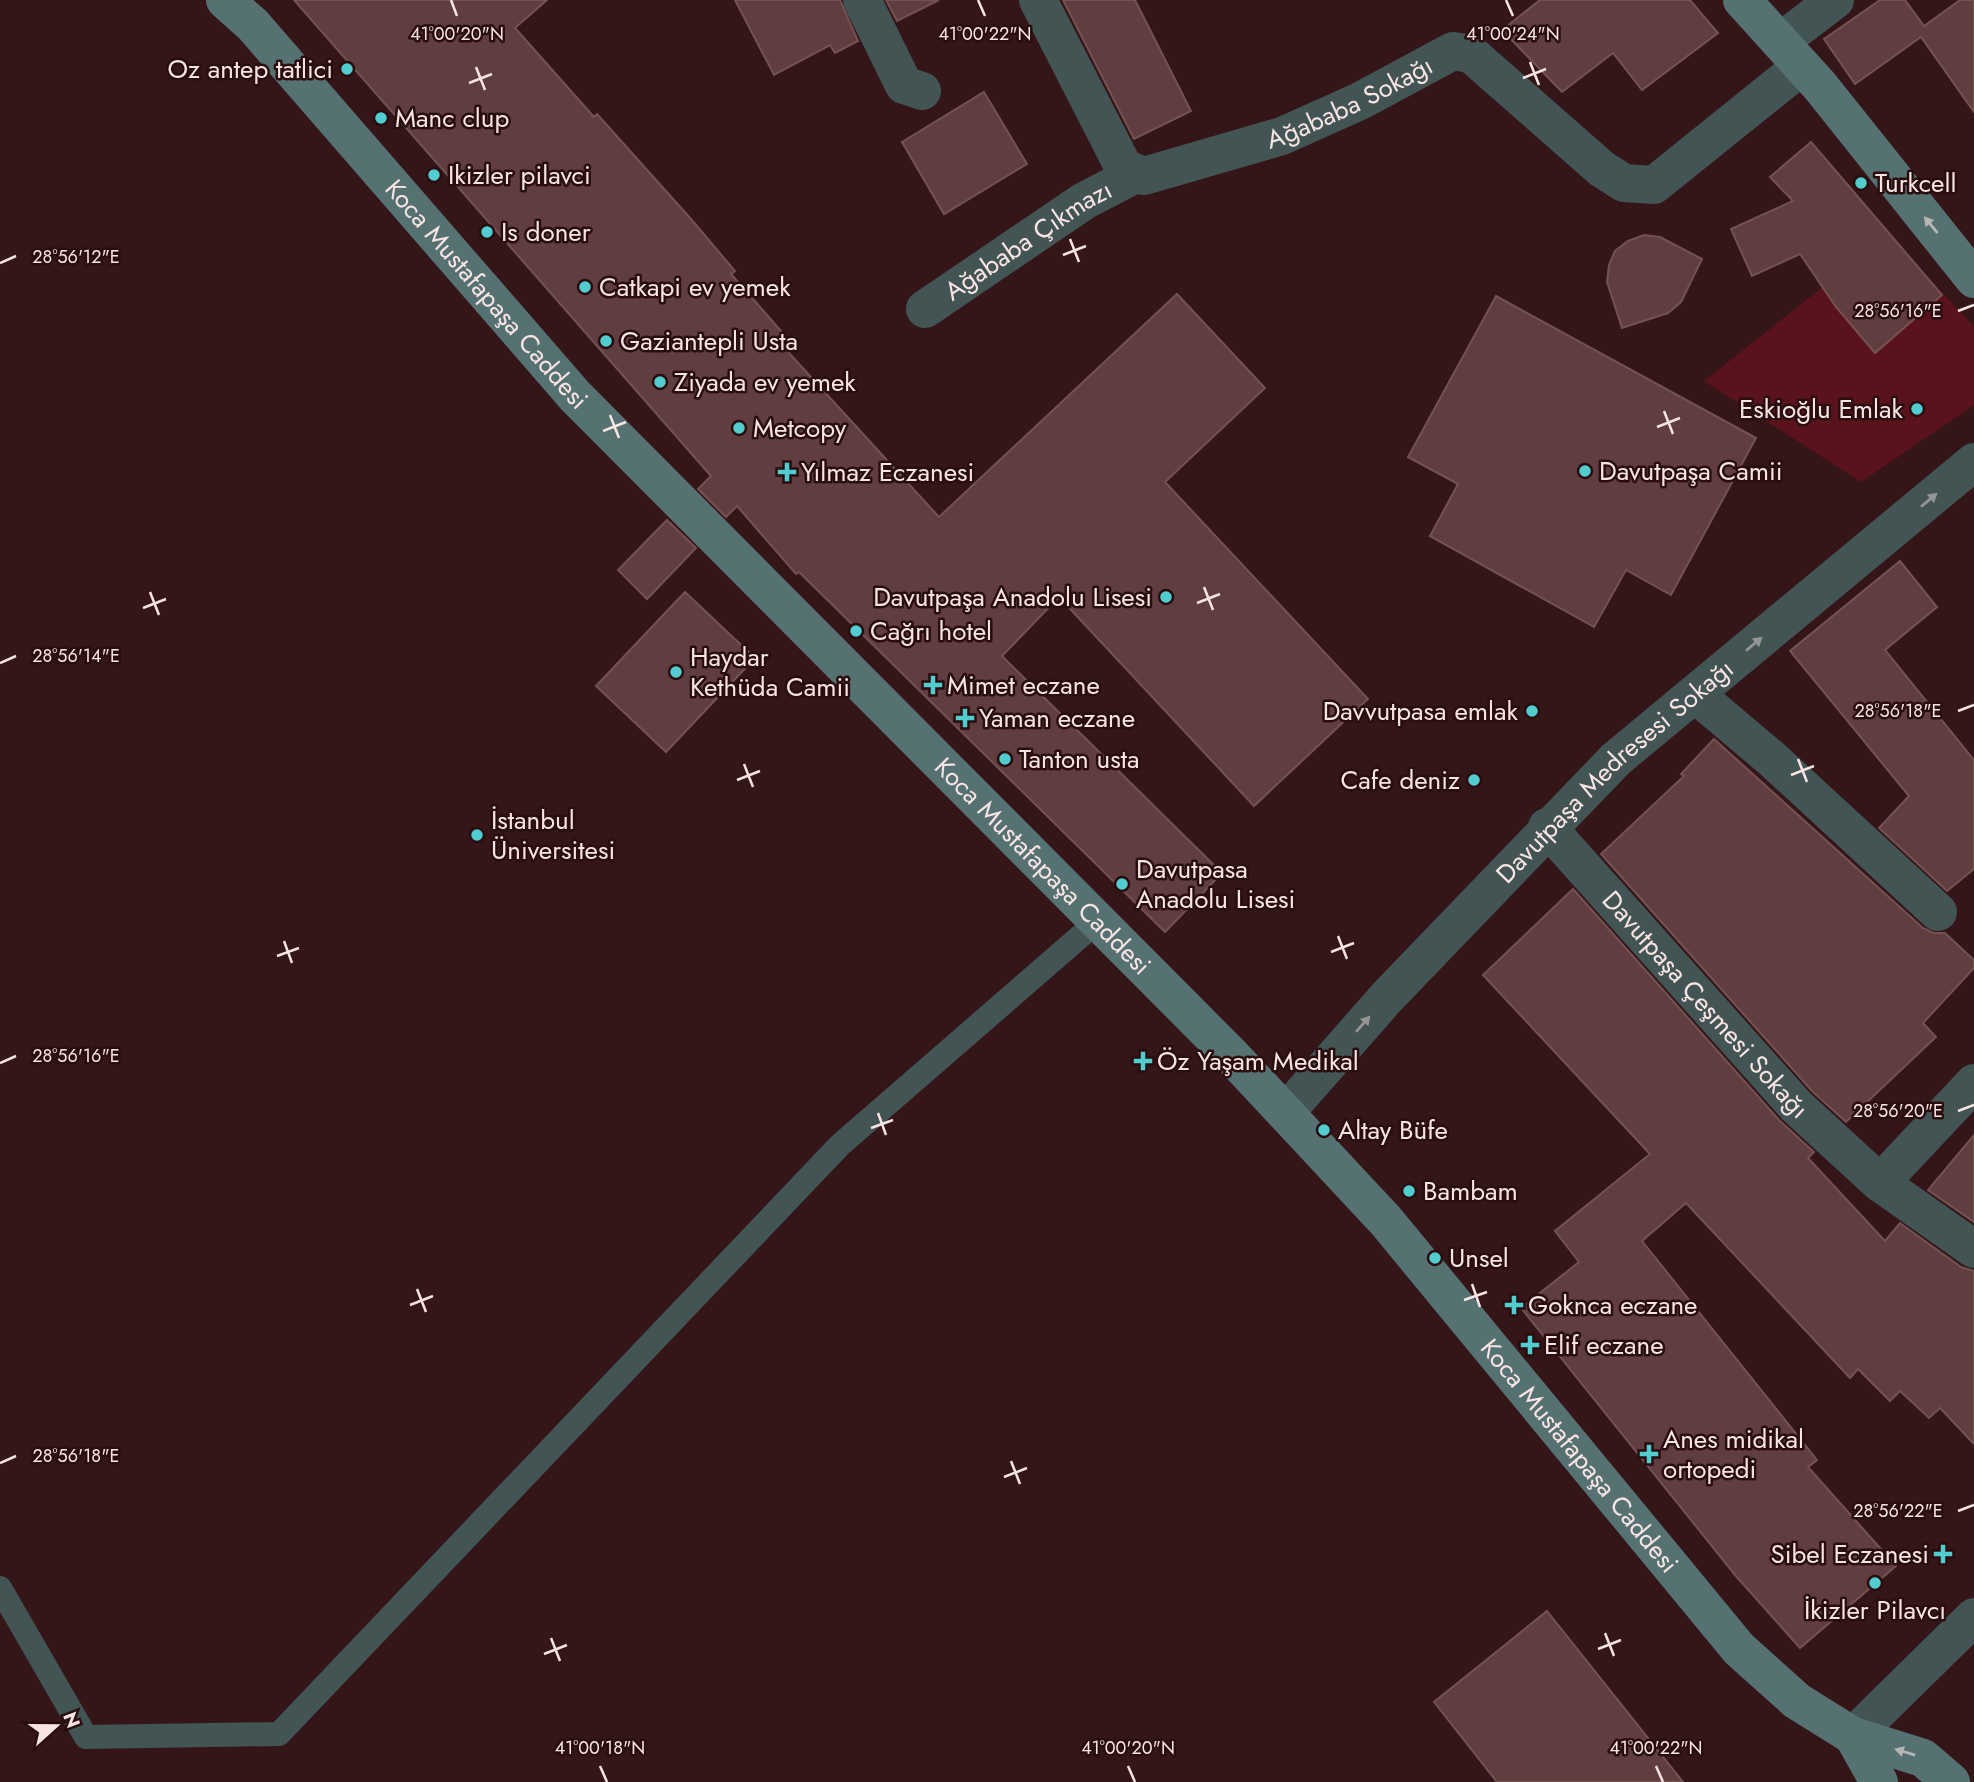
<svg xmlns="http://www.w3.org/2000/svg" width="1974" height="1782" font-family="Jost,sans-serif">
	<style>
		.green { fill: #5a131d }
		.building { fill: #603e3f; stroke: #755252; stroke-width: 2 }
		.lines { fill: none; stroke-linecap: round; stroke-linejoin: round }
		.lane { stroke: #435454; stroke-width: 24 }
		.street { stroke: #435454; stroke-width: 38 }
		.secondary { stroke: #557171; stroke-width: 38 }
		.oneway { fill: #b7b6b6 }
		.oneway2 { fill: #959595 }
		.ticks { fill: none; stroke: #f9e4e4; stroke-width: 2.5 }
		.poi-dot { fill: #52cdcf; stroke: #290d0f; stroke-width: 2.5 }
		.labels { text-anchor: middle; dominant-baseline: central; stroke-width: 5; stroke-linejoin: round; paint-order: stroke }
		.poi-label { font-size: 26px; fill: #f9e4e4; stroke: #290d0f; text-anchor: start }
		.street-label { font-size: 26px; fill: #f9e4e4; stroke: #290d0f }
		.ticks-label { font-size: 18px; text-anchor: middle; fill: #f9e4e4; stroke: #290d0f; stroke-width: 5; stroke-linejoin: round; paint-order: stroke }
	</style>
	<rect width="100%" height="100%" fill="#341618"/>
	<path class="green" d="M1889,235L1974,327V405L1861,482L1704,381Z"/>
	<g class="building">
		<path d="M294,0H547L515,28L594,117L597,114L691,219L735,271L731,274L795,347L789,353L939,517L1177,294L1265,388L1165,482L1368,699L1254,806L1059,597L1002,656L1222,873L1165,932L799,572L796,574L737,506L726,517L698,489L711,476Z"/>
		<path d="M735,0H840L858,41L835,53L830,45L774,75Z"/>
		<path d="M886,0H939L897,21Z"/>
		<path d="M1063,0H1135L1191,111L1134,139Z"/>
		<path d="M1540,0H1690L1718,33L1642,90L1613,53L1562,92L1502,30Z"/>
		<path d="M1880,0H1905L1924,26L1960,0H1974V112L1921,37L1855,84L1824,39Z"/>
		<path d="M984,92L1027,164L944,214L902,142Z"/>
		<path d="M1811,142L1942,295L1875,353L1836,307L1800,254L1752,276L1731,229L1793,201L1770,177Z"/>
		<path d="M1644,235L1660,237L1702,259L1681,302L1668,313L1622,328L1607,282L1609,265L1615,251L1628,241Z"/>
		<path d="M1496,296L1756,438L1671,595L1626,570L1594,627L1430,536L1458,484L1408,457Z"/>
		<path d="M667,520L696,548L647,599L618,570Z"/>
		<path d="M1900,561L1937,607L1885,650L1974,760V869L1947,891L1879,828L1909,796L1790,651Z"/>
		<path d="M685,592L755,658L666,752L596,686Z"/>
		<path d="M1714,739L1923,928L1934,933H1945L1974,960V968L1923,1023L1936,1037L1846,1122L1812,1091L1601,854L1684,776L1681,774Z"/>
		<path d="M1573,889L1780,1121L1814,1152L1808,1158L1885,1241L1900,1223L1961,1267L1974,1271V1444L1940,1408L1929,1418L1900,1391L1890,1401L1858,1369L1850,1378L1686,1203L1642,1241L1817,1460L1808,1467L1896,1566L1800,1648L1735,1575L1521,1308L1579,1262L1555,1231L1650,1154L1483,975Z"/>
		<path d="M1974,1135V1222L1928,1190Z"/>
		<path d="M1547,1611L1683,1782H1497L1434,1702Z"/>
	</g>
	<g class="lines">
		<path class="lane" d="M0,1588L86,1737L279,1734L840,1145L1098,921"/>
		<g class="street">
			<path d="M862,0L904,85L922,91"/>
			<path id="s1" d="M1038,0L1124,168L1144,176L1282,136L1360,101L1453,51L1471,54L1602,169L1624,183L1654,185L1802,66"/>
			<path d="M1780,42L1835,0"/>
			<path id="s2" d="M925,309L1084,201L1134,175"/>
			<path d="M1695,694L1772,759L1938,912"/>
			<path id="s3" d="M1547,827L1796,1106L1880,1183L1974,1249"/>
			<path id="s4" d="M1286,1112L1387,997L1616,759L1974,462"/>
			<path d="M1880,1183L1974,1083"/>
			<path d="M1853,1736L1974,1617"/>
		</g>
		<g class="secondary">
			<path id="s5" d="M225,0L253,25L575,396L1232,1056L1386,1221L1739,1649L1797,1701L1853,1736L1923,1758L1951,1782"/>
			<path d="M1742,0L1820,86L1974,279"/>
			<path d="M1853,1736L1879,1782"/>
		</g>
	</g>
	<defs><path id="oneway-solid" d="M-6-.8H1V-3.2L6.5 0L1 3.2V.8H-6Z" transform="scale(1.75)"/></defs>
	<g class="oneway">
		<use href="#oneway-solid" transform="translate(1931 225) rotate(-129)"/>
		<use href="#oneway-solid" transform="translate(1905 1752) rotate(-163)"/>
	</g>
	<g class="oneway2">
		<use href="#oneway-solid" transform="translate(1929 500) rotate(-40)"/>
		<use href="#oneway-solid" transform="translate(1754 644) rotate(-40)"/>
		<use href="#oneway-solid" transform="translate(1363 1024) rotate(-49)"/>
	</g>
	<path class="ticks" d="M451,0L457,16M978,0L985,16M1506,0L1513,16M1530,62L1539,85M476,67L485,90M1523,78L1546,69M469,83L492,74M1070,239L1079,262M1063,255L1086,246M0,263L16,256M1958,311L1974,305M1664,411L1673,434M610,415L619,438M1657,427L1680,418M603,431L626,422M1204,587L1213,610M150,592L159,615M1197,603L1220,594M143,608L166,599M0,663L16,656M1958,711L1974,705M1798,759L1807,782M744,764L753,787M1791,775L1814,766M737,780L760,771M1338,936L1347,959M284,941L292,963M1331,952L1354,943M277,956L299,948M0,1063L16,1056M1958,1111L1974,1105M878,1113L886,1135M871,1128L893,1120M1472,1284L1480,1307M417,1289L426,1312M1464,1300L1487,1292M410,1305L433,1296M1011,1461L1020,1484M0,1463L16,1456M1004,1477L1027,1468M1958,1511L1974,1505M1605,1633L1614,1656M551,1638L560,1661M1598,1649L1621,1640M544,1654L567,1645M600,1766L607,1782M1128,1766L1135,1782M1656,1766L1663,1782"/>
	<g class="poi-dot">
		<circle cx="347" cy="69" r="7"/>
		<circle cx="381" cy="118" r="7"/>
		<circle cx="434" cy="175" r="7"/>
		<circle cx="1861" cy="183" r="7"/>
		<circle cx="487" cy="232" r="7"/>
		<circle cx="585" cy="287" r="7"/>
		<circle cx="606" cy="341" r="7"/>
		<circle cx="660" cy="382" r="7"/>
		<circle cx="1917" cy="409" r="7"/>
		<circle cx="739" cy="428" r="7"/>
		<circle cx="1585" cy="471" r="7"/>
		<path d="M783.5 461.5h7v7h7v7h-7v7h-7v-7h-7v-7h7z"/>
		<circle cx="1166" cy="597" r="7"/>
		<circle cx="856" cy="631" r="7"/>
		<circle cx="676" cy="672" r="7"/>
		<path d="M929.5 674.5h7v7h7v7h-7v7h-7v-7h-7v-7h7z"/>
		<circle cx="1532" cy="711" r="7"/>
		<path d="M961.5 707.5h7v7h7v7h-7v7h-7v-7h-7v-7h7z"/>
		<circle cx="1005" cy="759" r="7"/>
		<circle cx="1474" cy="780" r="7"/>
		<circle cx="477" cy="835" r="7"/>
		<circle cx="1122" cy="884" r="7"/>
		<path d="M1139.5 1050.5h7v7h7v7h-7v7h-7v-7h-7v-7h7z"/>
		<circle cx="1324" cy="1130" r="7"/>
		<circle cx="1409" cy="1191" r="7"/>
		<circle cx="1435" cy="1258" r="7"/>
		<path d="M1510.5 1294.5h7v7h7v7h-7v7h-7v-7h-7v-7h7z"/>
		<path d="M1526.5 1334.5h7v7h7v7h-7v7h-7v-7h-7v-7h7z"/>
		<path d="M1645.5 1443.5h7v7h7v7h-7v7h-7v-7h-7v-7h7z"/>
		<path d="M1939.5 1543.5h7v7h7v7h-7v7h-7v-7h-7v-7h7z"/>
		<circle cx="1875" cy="1583" r="7"/>
	</g>
	<g class="labels">
		<g class="poi-label">
			<text x="333" y="69" text-anchor="end">Oz antep tatlici</text>
			<text x="395" y="118">Manc clup</text>
			<text x="448" y="175">Ikizler pilavci</text>
			<text x="1875" y="183">Turkcell</text>
			<text x="501" y="232">Is doner</text>
			<text x="599" y="287">Catkapi ev yemek</text>
			<text x="620" y="341">Gaziantepli Usta</text>
			<text x="674" y="382">Ziyada ev yemek</text>
			<text x="1903" y="409" text-anchor="end">Eskioğlu Emlak</text>
			<text x="753" y="428">Metcopy</text>
			<text x="1599" y="471">Davutpaşa Camii</text>
			<text x="801" y="472">Yılmaz Eczanesi</text>
			<text x="1152" y="597" text-anchor="end">Davutpaşa Anadolu Lisesi</text>
			<text x="870" y="631">Cağrı hotel</text>
			<text x="690" y="657">Haydar<tspan x="690" dy="30">Kethüda Camii</tspan></text>
			<text x="947" y="685">Mimet eczane</text>
			<text x="1518" y="711" text-anchor="end">Davvutpasa emlak</text>
			<text x="979" y="718">Yaman eczane</text>
			<text x="1019" y="759">Tanton usta</text>
			<text x="1460" y="780" text-anchor="end">Cafe deniz</text>
			<text x="491" y="820">İstanbul<tspan x="491" dy="30">Üniversitesi</tspan></text>
			<text x="1136" y="869">Davutpasa<tspan x="1136" dy="30">Anadolu Lisesi</tspan></text>
			<text x="1157" y="1061">Öz Yaşam Medikal</text>
			<text x="1338" y="1130">Altay Büfe</text>
			<text x="1423" y="1191">Bambam</text>
			<text x="1449" y="1258">Unsel</text>
			<text x="1528" y="1305">Goknca eczane</text>
			<text x="1544" y="1345">Elif eczane</text>
			<text x="1663" y="1439">Anes midikal<tspan x="1663" dy="30">ortopedi</tspan></text>
			<text x="1929" y="1554" text-anchor="end">Sibel Eczanesi</text>
			<text x="1875" y="1610" text-anchor="middle">İkizler Pilavcı</text>
		</g>
		<g class="street-label">
			<text stroke="none"><textPath href="#s1" startOffset="429">Ağababa Sokağı</textPath></text>
			<text stroke="none"><textPath href="#s2" startOffset="124">Ağababa Çıkmazı</textPath></text>
			<text stroke="none"><textPath href="#s5" startOffset="394">Koca Mustafapaşa Caddesi</textPath></text>
			<text stroke="none"><textPath href="#s4" startOffset="474">Davutpaşa Medresesi Sokağı</textPath></text>
			<text stroke="none"><textPath href="#s5" startOffset="1192">Koca Mustafapaşa Caddesi</textPath></text>
			<text stroke="none"><textPath href="#s3" startOffset="238">Davutpaşa Çeşmesi Sokağı</textPath></text>
			<text stroke="none"><textPath href="#s5" startOffset="1990">Koca Mustafapaşa Caddesi</textPath></text>
		</g>
	</g>
	<g class="ticks-label">
		<text x="457" y="40">41°00'20"N</text>
		<text x="985" y="40">41°00'22"N</text>
		<text x="1513" y="40">41°00'24"N</text>
		<text x="76" y="263">28°56'12"E</text>
		<text x="1898" y="317">28°56'16"E</text>
		<text x="76" y="662">28°56'14"E</text>
		<text x="1898" y="717">28°56'18"E</text>
		<text x="76" y="1062">28°56'16"E</text>
		<text x="1898" y="1117">28°56'20"E</text>
		<text x="76" y="1462">28°56'18"E</text>
		<text x="1898" y="1517">28°56'22"E</text>
		<text x="600" y="1754">41°00'18"N</text>
		<text x="1128" y="1754">41°00'20"N</text>
		<text x="1656" y="1754">41°00'22"N</text>
	</g>
	<g transform="translate(56 1726) rotate(69)" stroke="#290d0f" stroke-width="5" paint-order="stroke">
	<path d="M0-5L12 26L0 18L-12 26Z" fill="#f9e4e4"/>
	<text y="-10" font-size="19" font-weight="bold" text-anchor="middle" fill="#f9e4e4">N</text>
	</g>
</svg>
